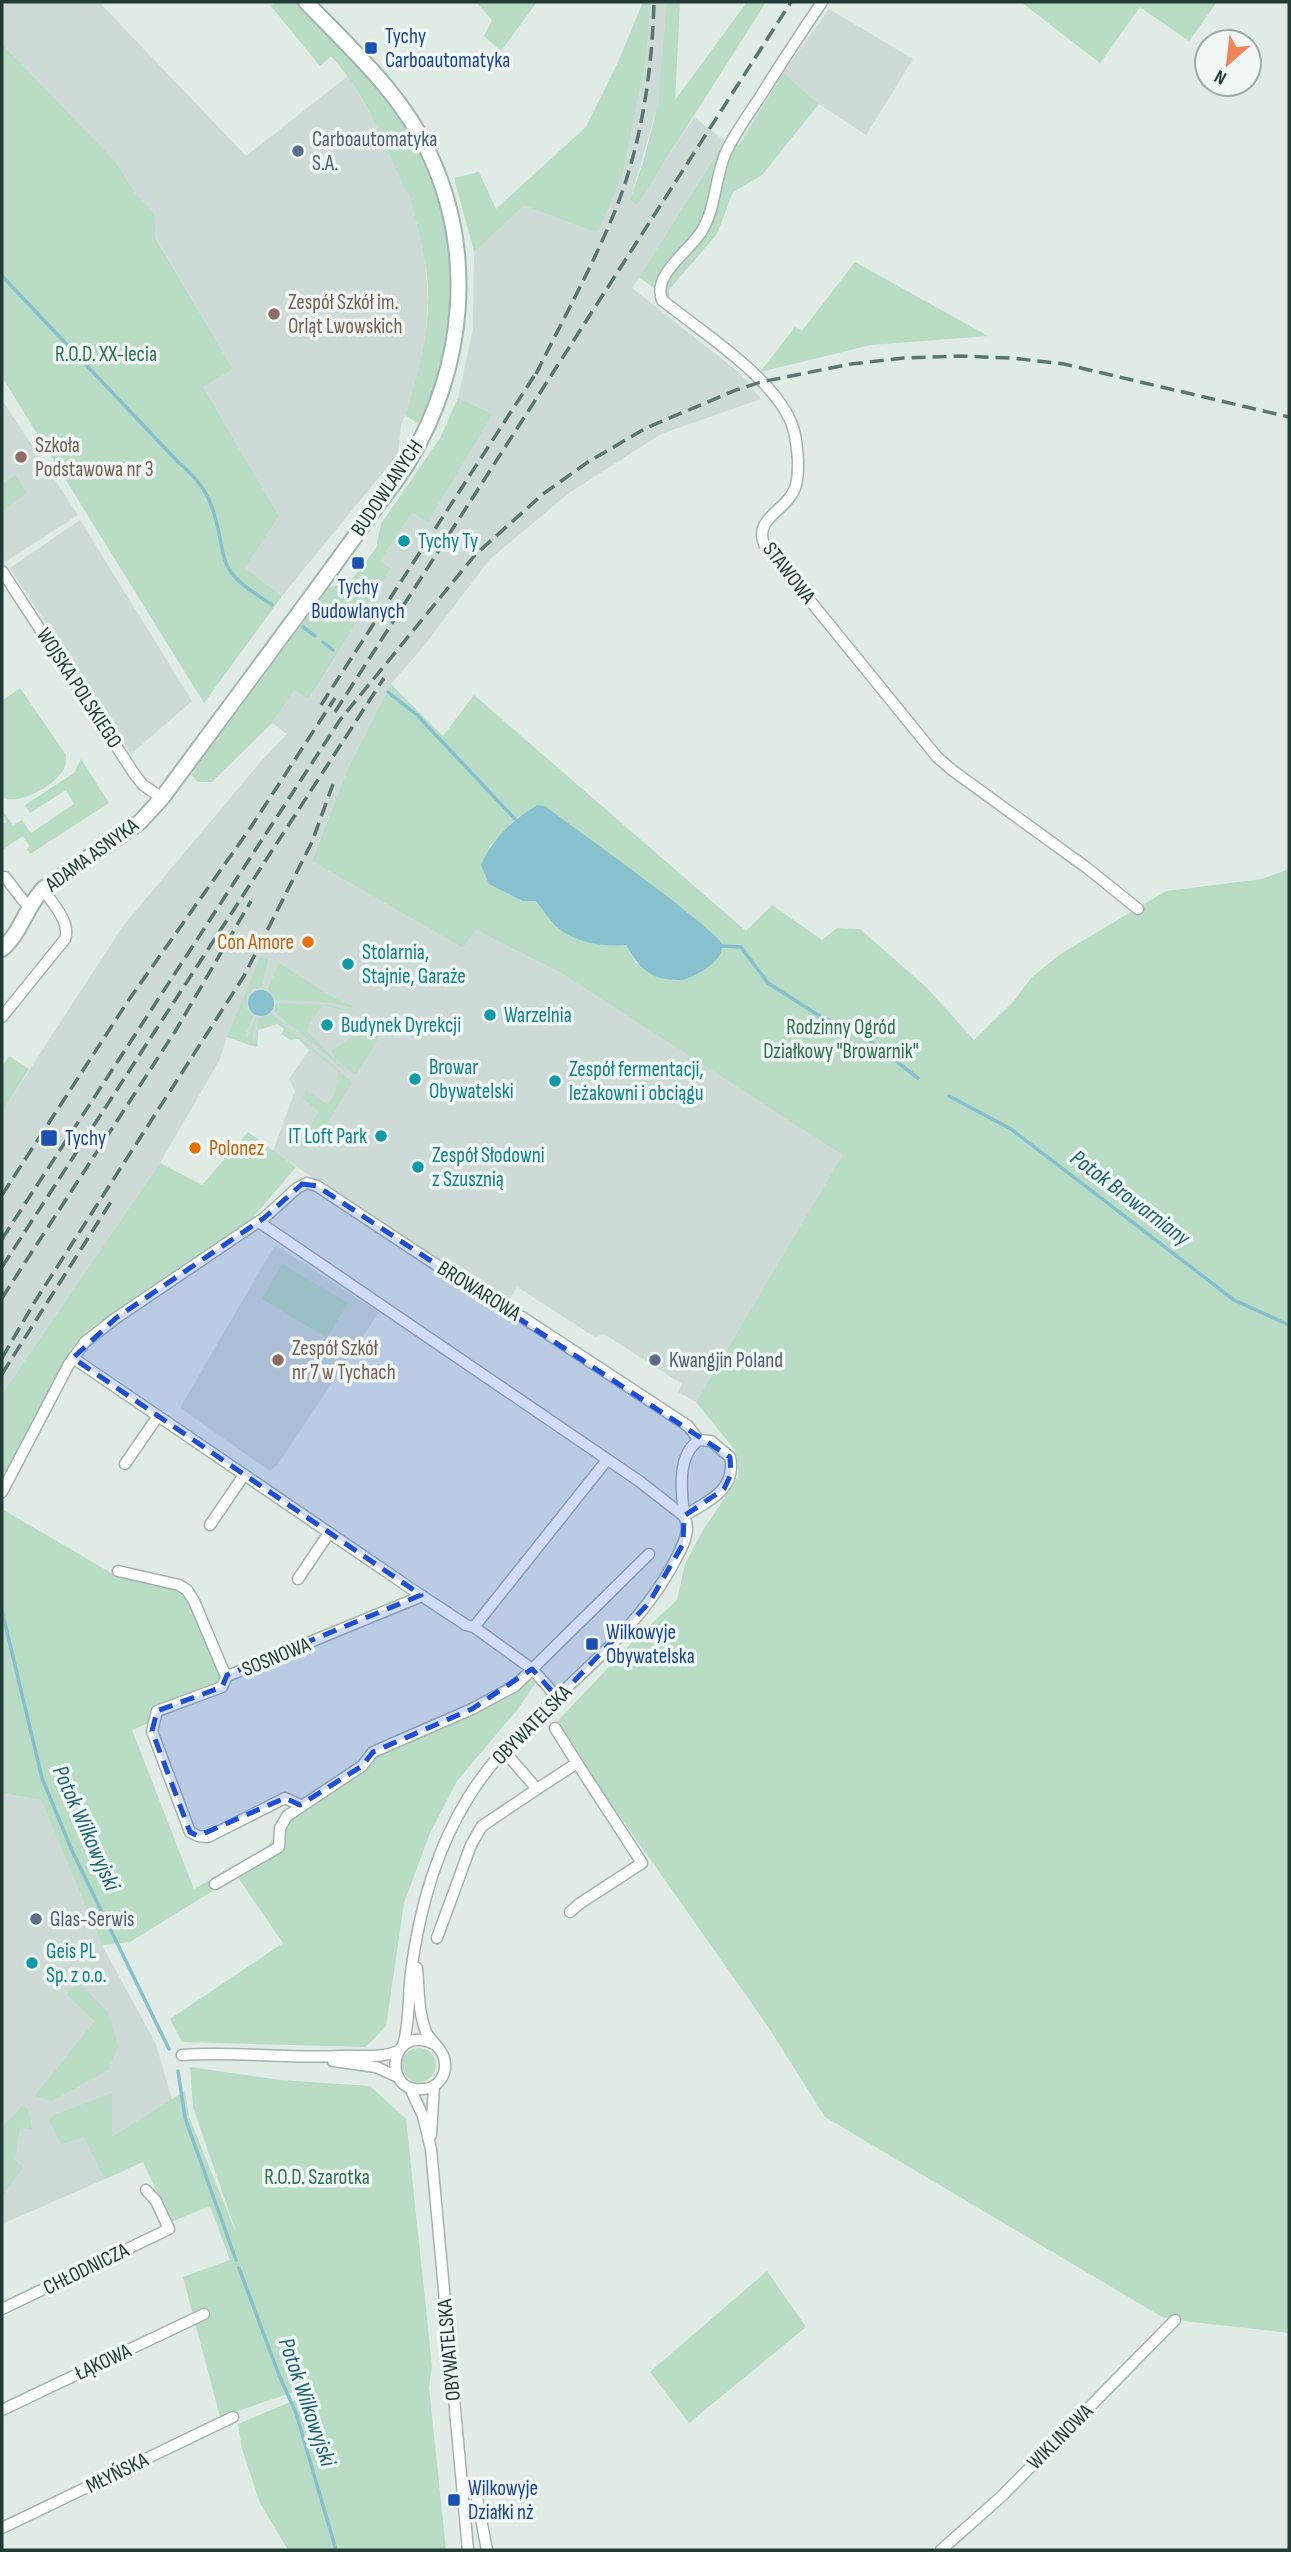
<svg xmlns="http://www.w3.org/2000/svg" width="1291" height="2552" font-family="'Sofia Sans Condensed',sans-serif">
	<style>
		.built { fill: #cedad5 }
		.green { fill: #b8dcc4; fill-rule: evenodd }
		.water { fill: #87c1d0 }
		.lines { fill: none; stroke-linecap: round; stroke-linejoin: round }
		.stream { stroke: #87c1d0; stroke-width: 3.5 }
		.street-casing { stroke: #a3b3ad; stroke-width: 13 }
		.secondary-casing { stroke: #9fb6af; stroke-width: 18 }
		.street { stroke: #fff; stroke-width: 10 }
		.secondary { stroke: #fff; stroke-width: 14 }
		.rail { stroke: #5b7670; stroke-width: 3.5; stroke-dasharray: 14 7; stroke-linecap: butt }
		.marked { fill: #1d4ed8; fill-opacity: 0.2; stroke: #1d4ed8; stroke-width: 5; stroke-dasharray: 14 9; stroke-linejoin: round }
		.transit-dot { fill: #1a4fb4; stroke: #f0f7f4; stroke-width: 2.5 }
		.service-dot { fill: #5c6f8a; stroke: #f0f7f4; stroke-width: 2.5 }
		.education-dot { fill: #8d6e63; stroke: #f0f7f4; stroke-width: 2.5 }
		.culture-dot { fill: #0f9aa8; stroke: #f0f7f4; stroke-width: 2.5 }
		.food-dot { fill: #e8710a; stroke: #f0f7f4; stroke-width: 2.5 }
		.labels { text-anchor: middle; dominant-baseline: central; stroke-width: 7; stroke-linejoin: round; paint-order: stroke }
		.transit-label { font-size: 21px; fill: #164399; stroke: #f0f7f4; text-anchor: start }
		.service-label { font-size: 21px; fill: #4e5e75; stroke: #f0f7f4; text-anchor: start }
		.education-label { font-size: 21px; fill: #785e54; stroke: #f0f7f4; text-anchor: start }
		.park-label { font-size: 21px; fill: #2b714a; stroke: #f0f7f4 }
		.street-label { font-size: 21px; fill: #213b35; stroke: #f0f7f4 }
		.culture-label { font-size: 21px; fill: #0d838f; stroke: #f0f7f4; text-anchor: start }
		.food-label { font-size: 21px; fill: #c56008; stroke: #f0f7f4; text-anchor: end }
		.water-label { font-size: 23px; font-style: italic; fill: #1b6276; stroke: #f0f7f4 }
	</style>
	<rect width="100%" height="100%" fill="#e0ebe6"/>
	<g class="built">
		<path d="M2,2H99L246,156L348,76L379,128L406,192H409L425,258L428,302L425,346L417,380L401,426L398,454L282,596L245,568L279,516L203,387L233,369L156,238L153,214L136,194L115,161L2,44Z"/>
		<path d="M650,2H667L666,34L658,105L630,200L637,204L694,117L725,141L632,288L741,374L761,399L661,434L569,493L490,559L423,647L391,684L348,768L312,861L463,948L476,930L561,973L844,1155L696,1402L678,1392L682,1384L604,1334L595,1337L517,1287L510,1299L500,1301L494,1298L273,1151L295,1091L289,1079L309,1050L298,1039L290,1040L282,1034L284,1029L277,1023L258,1030L257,1047L227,1037L219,1061L160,1163L2,1394V1112L123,926L263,759L287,734L272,723L294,690L310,698L391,568L380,561L412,511L428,522L493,414L458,398L473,329L474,252L524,204L597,233L640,86H642L649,32Z"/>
		<path d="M829,9L913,59L866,135L819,104L783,73Z"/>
		<path d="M2,400L78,515L5,562L2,557Z"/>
		<path d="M80,520L192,701L131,754L10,568Z"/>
		<path d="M275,1245L379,1312L278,1464L270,1471L180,1408Z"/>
		<path d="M2,1793L41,1800L102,1945L156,2044L172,2100L111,2138L128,2169L2,2224Z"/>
	</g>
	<g class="green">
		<path d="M275,2H296C330,37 369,71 397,112C445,183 466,277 443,361C438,379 434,413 417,423L405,415C423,363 435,310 424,256C420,235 414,214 409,193L406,192C384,142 368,97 331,56L320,66L271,6Z"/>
		<path d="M476,2H537L501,51L484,36L492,20Z"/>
		<path d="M643,2H650L649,32L642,87H640L622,176L597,233L524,205L474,252L454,178L479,172L496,209L586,127L618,62Z"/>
		<path d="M667,2H680L675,100L747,2H766L637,205L630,200L644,159L658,105Z"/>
		<path d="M1021,2H1217L1189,41L1140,7L1100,63Z"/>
		<path d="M2,44L115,161L136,194L154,214L156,239L233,369L203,387L279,516L245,568L282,596L204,703L2,377Z"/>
		<path d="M783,73L819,104L762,175L733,192L717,234L669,290L670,300L639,277L725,141L739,145Z"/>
		<path d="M855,262L988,336L871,345L760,372L795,327L802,331Z"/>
		<path d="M458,398L493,414L428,522L412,512L380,561L391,568L309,699L294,690L272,723L212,782H198L191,775L197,766L329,588L352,579L376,548L381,524L440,438Z"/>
		<path d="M15,475L27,493L2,511V484Z"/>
		<path d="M391,684L443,736L474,695L746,931L772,905L822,940L837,928L860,929L927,988L974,1040L1014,1001L1031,978L1059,955L1166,891L1262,879L1289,869V2333L1175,2320L1162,2317L825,2117L767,2025L555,1724L636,1638L677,1600L685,1564L703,1530L735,1483L739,1474L735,1450L696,1402L843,1155L561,973L476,930L463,948L312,861L348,768ZM537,805L545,807L693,917L720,940L636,963L626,945L545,910L489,847L515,819Z"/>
		<path d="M20,688L66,755C66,762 66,767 62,772C52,787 18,806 2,797V701Z"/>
		<path d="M81,759L109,803L30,854L27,849L30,847L23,836L2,850V825L6,822L2,810L13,825L22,820L31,833L74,804L66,790L30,813L25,805L74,773Z"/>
		<path d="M260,958L268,959L262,987L254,988L247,996V1009L253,1016L245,1036L248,1037L256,1017L252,1040L255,1041L259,1018L271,1013L352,1082L322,1132L303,1149L297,1145L319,1112L303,1098L306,1090L328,1105C335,1092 341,1085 337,1070L298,1039L290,1040L282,1034L284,1029L277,1024L258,1030L257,1047L227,1037Z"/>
		<path d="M279,963L327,994L355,1008L329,1002L276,1000L268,989Z"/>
		<path d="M276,1003L329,1005L353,1011L352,1013L323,1005L308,1026L307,1031L346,1071L274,1011Z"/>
		<path d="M366,1026L375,1028L379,1037L356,1075L335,1059L332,1051Z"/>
		<path d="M9,1056L29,1069L2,1112V1067Z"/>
		<path d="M248,1132L296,1167L251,1220L85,1332L71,1349L2,1479V1394L160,1163L202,1185Z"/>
		<path d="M282,1264L348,1303L327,1338L262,1299Z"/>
		<path d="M2,1509L118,1577L175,1589L184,1594L191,1603L228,1689L132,1730L194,1889L265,1849L291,1817L373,1758L475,1714L529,1680L537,1681L517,1710L457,1781L430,1833L404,1903L386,2026L366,2047L182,2042L170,2019L283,1943L237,1876L130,1942L102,1945L41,1800L2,1793Z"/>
		<path d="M77,1982L108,2012L118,2046L108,2070L52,2101L35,2096L95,2021L67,1995Z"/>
		<circle cx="419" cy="2065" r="17"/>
		<path d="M190,2067L281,2080L370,2086L406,2119L432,2366L429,2387L446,2550H288L260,2503L242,2449L238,2424L302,2397L299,2390L220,2417L183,2277L230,2260L210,2206L171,2222L143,2162L105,2179L84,2137L61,2144L49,2120L54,2115L112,2093V2137L185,2091L189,2117L237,2235L193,2107Z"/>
		<path d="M22,2106L28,2109L32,2129L20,2127L15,2161L23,2167L2,2197V2128Z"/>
		<path d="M767,2271L806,2327L689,2423L650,2372Z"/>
	</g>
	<g class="water">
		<path d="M537,805L545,806C567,823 719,931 722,944C726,959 694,978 681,980C675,980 665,979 660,978C643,973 634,959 626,945C604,947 575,943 557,927C549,920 543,909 536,901H523L489,884L481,865C493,838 512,820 537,805Z"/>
		<circle cx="261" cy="1003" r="13"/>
	</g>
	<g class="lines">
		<g class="stream">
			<path d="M2,276L178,462C206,485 213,503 220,538C222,549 223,560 229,569C239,585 257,594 272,605"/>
			<path d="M303,627L315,636"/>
			<path d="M323,642L333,650"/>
			<path d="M388,692L417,715L515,819"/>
			<path d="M723,946L741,947L768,983L821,1017L858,1032L918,1078"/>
			<path d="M949,1096L1011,1129L1234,1300L1289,1325"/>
			<path d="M2,1611L42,1778L73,1853L169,2049"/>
			<path d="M178,2071L185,2118L236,2260"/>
			<path d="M239,2268L279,2375L296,2413L336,2550"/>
		</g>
		<g class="street-casing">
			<g id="street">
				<path d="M822,2C801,33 780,65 760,97C748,115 735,133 726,152C715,177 716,206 703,229C691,251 652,273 662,300C699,330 771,376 790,420C796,432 797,448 798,461C798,474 798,487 790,497C779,513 755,521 764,544L937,757L952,770L1087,868L1138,909"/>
				<path d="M2,571L135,775L143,785L162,798"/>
				<path d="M5,877L29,908"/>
				<path d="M2,1017L65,939C71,922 52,903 43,889"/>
				<path d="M259,1222L639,1481L684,1516"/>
				<path d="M73,1358L422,1596"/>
				<path d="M125,1464L158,1416"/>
				<path d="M2,1492L69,1364L85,1342L116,1318L264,1218L297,1188L307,1183L317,1186L497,1305L522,1317L688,1426L699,1440"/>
				<path d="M210,1525L244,1475"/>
				<path d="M118,1571L179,1585L187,1590L194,1601L224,1672L230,1675L422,1596L466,1625L474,1627L607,1460"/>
				<path d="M298,1579L329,1533"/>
				<path d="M474,1627L532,1669L558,1698"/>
				<path d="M227,1675L222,1687L157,1711L152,1731L190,1832L198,1836L208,1837L285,1798L300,1805"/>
				<path d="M555,1728L577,1763"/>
				<path d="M537,1789L577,1763L642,1863L579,1904L570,1912"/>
				<path d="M215,1884L279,1847L280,1828L287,1816L362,1766L373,1752L472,1709L515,1686L649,1554"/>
				<path d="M437,1938L471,1845L482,1826L537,1789L504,1751"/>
				<path d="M417,1968C419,1989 418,2012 426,2032C431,2042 441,2047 444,2058C446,2065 445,2073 441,2079C437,2085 430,2089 423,2089C381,2094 389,2022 434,2044"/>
				<path d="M403,2046C410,2021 408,1997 411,1972C419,1911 435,1851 468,1798C522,1710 620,1659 671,1568C677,1556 686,1543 687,1529C687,1524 685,1519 684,1514C681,1490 677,1455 699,1440L711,1441L730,1457C737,1490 708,1501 684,1516"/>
				<path d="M182,2055C234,2051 287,2059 340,2056C360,2055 379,2059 399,2051"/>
				<path d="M333,2061L376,2067L398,2077"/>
				<path d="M410,2088L423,2116L431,2149L468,2550"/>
				<path d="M431,2135L434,2086"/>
				<path d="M2,2309L169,2229L156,2201L146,2190"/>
				<path d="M2,2410L204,2314"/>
				<path d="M477,2498L487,2550"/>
				<path d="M2,2528L233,2417"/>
				<path d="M941,2550L1002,2496L1175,2320"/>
			</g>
		</g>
		<g class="secondary-casing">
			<path id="secondary" d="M2,949C21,933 26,907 43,889L140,822L162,798C213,729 265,659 316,590C337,561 358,533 378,504C389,490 400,476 409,461C465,367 476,253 429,153C402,94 350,48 306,2"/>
		</g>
		<use href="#street" class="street"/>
		<use href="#secondary" class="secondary"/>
		<g class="rail">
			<path d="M536,374C563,319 594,264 617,206C642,141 652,71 654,2"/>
			<path d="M321,705L540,367"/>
			<path d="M335,712L791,2"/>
			<path d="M2,1195L128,1001L251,827L335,698"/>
			<path d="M2,1239L340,720L475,555L543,494L588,462L646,428L736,390L761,382L851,364L904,358L958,356L1012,358L1064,364L1289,417"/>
			<path d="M2,1267L384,678"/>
			<path d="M2,1298L176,1030L251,901"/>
			<path d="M2,1358L34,1303L244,976L312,842L333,784"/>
			<path d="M2,1374L114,1197"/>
		</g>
	</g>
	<path class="marked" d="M302,1184L317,1186L730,1457L731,1474L724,1489L684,1516L683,1544L649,1603L558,1698L532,1669L472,1709L373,1752L362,1766L300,1805L285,1798L198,1836L190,1832L152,1731L157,1711L222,1687L227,1675L421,1595L73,1358L116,1318L264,1218Z"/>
	<g class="transit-dot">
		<rect x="364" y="41" width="14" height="14" rx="3.5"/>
		<rect x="351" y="556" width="14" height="14" rx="3.5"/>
		<rect x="40" y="1129" width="18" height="18" rx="3.5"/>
		<rect x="585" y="1637" width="14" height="14" rx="3.5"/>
		<rect x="447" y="2493" width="14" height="14" rx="3.5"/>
	</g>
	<g class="service-dot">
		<circle cx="298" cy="151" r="7"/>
		<circle cx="655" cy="1360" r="7"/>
		<circle cx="36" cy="1919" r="7"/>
	</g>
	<g class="education-dot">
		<circle cx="274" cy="314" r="7"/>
		<circle cx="21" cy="457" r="7"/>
		<circle cx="278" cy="1360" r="7"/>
	</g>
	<g class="culture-dot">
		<circle cx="404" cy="541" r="7"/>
		<circle cx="348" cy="964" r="7"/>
		<circle cx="490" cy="1015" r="7"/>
		<circle cx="327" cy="1025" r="7"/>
		<circle cx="415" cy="1079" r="7"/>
		<circle cx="555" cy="1081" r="7"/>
		<circle cx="381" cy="1136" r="7"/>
		<circle cx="418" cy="1167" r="7"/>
		<circle cx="32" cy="1963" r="7"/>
	</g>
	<g class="food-dot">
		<circle cx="308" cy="942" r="7"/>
		<circle cx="195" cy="1148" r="7"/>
	</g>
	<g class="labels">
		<g class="transit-label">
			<text x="385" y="36">Tychy<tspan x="385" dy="24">Carboautomatyka</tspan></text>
			<text x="358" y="587" text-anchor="middle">Tychy<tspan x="358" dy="24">Budowlanych</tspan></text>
			<text x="65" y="1138">Tychy</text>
			<text x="606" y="1632">Wilkowyje<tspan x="606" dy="24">Obywatelska</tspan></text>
			<text x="468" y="2488">Wilkowyje<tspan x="468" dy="24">Działki nż</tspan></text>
		</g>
		<g class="service-label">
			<text x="312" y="139">Carboautomatyka<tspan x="312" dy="24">S.A.</tspan></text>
			<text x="669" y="1360">Kwangjin Poland</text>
			<text x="50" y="1919">Glas-Serwis</text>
		</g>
		<g class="education-label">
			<text x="288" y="302">Zespół Szkół im.<tspan x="288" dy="24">Orląt Lwowskich</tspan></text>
			<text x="35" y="445">Szkoła<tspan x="35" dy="24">Podstawowa nr 3</tspan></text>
			<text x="292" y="1348">Zespół Szkół<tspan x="292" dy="24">nr 7 w Tychach</tspan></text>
		</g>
		<g class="park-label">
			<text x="106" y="354">R.O.D. XX-lecia</text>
			<text x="841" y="1027">Rodzinny Ogród<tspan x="841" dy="24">Działkowy "Browarnik"</tspan></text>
			<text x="317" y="2177">R.O.D. Szarotka</text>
		</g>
		<g class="street-label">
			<text transform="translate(387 488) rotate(-56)">BUDOWLANYCH</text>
			<text transform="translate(789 573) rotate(52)">STAWOWA</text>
			<text transform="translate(79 688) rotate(57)">WOJSKA POLSKIEGO</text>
			<text transform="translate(92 855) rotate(-36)">ADAMA ASNYKA</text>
			<text transform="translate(479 1291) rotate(32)">BROWAROWA</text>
			<text transform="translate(276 1657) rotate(-22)">SOSNOWA</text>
			<text transform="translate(532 1725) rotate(-45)">OBYWATELSKA</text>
			<text transform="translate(86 2269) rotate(-26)">CHŁODNICZA</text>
			<text transform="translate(449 2350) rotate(-95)">OBYWATELSKA</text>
			<text transform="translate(103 2362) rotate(-25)">ŁĄKOWA</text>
			<text transform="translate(1060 2437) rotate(-45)">WIKLINOWA</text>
			<text transform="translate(117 2473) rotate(-26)">MŁYŃSKA</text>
		</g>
		<g class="culture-label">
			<text x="418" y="541">Tychy Ty</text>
			<text x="362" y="952">Stolarnia,<tspan x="362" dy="24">Stajnie, Garaże</tspan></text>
			<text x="504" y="1015">Warzelnia</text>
			<text x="341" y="1025">Budynek Dyrekcji</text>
			<text x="429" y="1067">Browar<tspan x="429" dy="24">Obywatelski</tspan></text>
			<text x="569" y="1069">Zespół fermentacji,<tspan x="569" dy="24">leżakowni i obciągu</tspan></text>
			<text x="367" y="1136" text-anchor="end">IT Loft Park</text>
			<text x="432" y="1155">Zespół Słodowni<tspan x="432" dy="24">z Szusznią</tspan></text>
			<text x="46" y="1951">Geis PL<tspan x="46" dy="24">Sp. z o.o.</tspan></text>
		</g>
		<g class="food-label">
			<text x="294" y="942">Con Amore</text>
			<text x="209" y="1148" text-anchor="start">Polonez</text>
		</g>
		<g class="water-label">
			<text transform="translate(1130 1198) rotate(37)">Potok Browarniany</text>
			<text transform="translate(86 1828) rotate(66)">Potok Wilkowyjski</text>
			<text transform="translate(307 2402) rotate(71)">Potok Wilkowyjski</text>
		</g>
	</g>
	<rect width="1291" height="2552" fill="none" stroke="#213b35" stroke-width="7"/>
	<g transform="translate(1228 63) rotate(208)"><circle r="33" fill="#f0f7f4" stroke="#9daca8" stroke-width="2"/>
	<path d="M0-5L12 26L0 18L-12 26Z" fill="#f18557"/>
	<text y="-10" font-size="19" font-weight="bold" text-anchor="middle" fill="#213b35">N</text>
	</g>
</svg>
